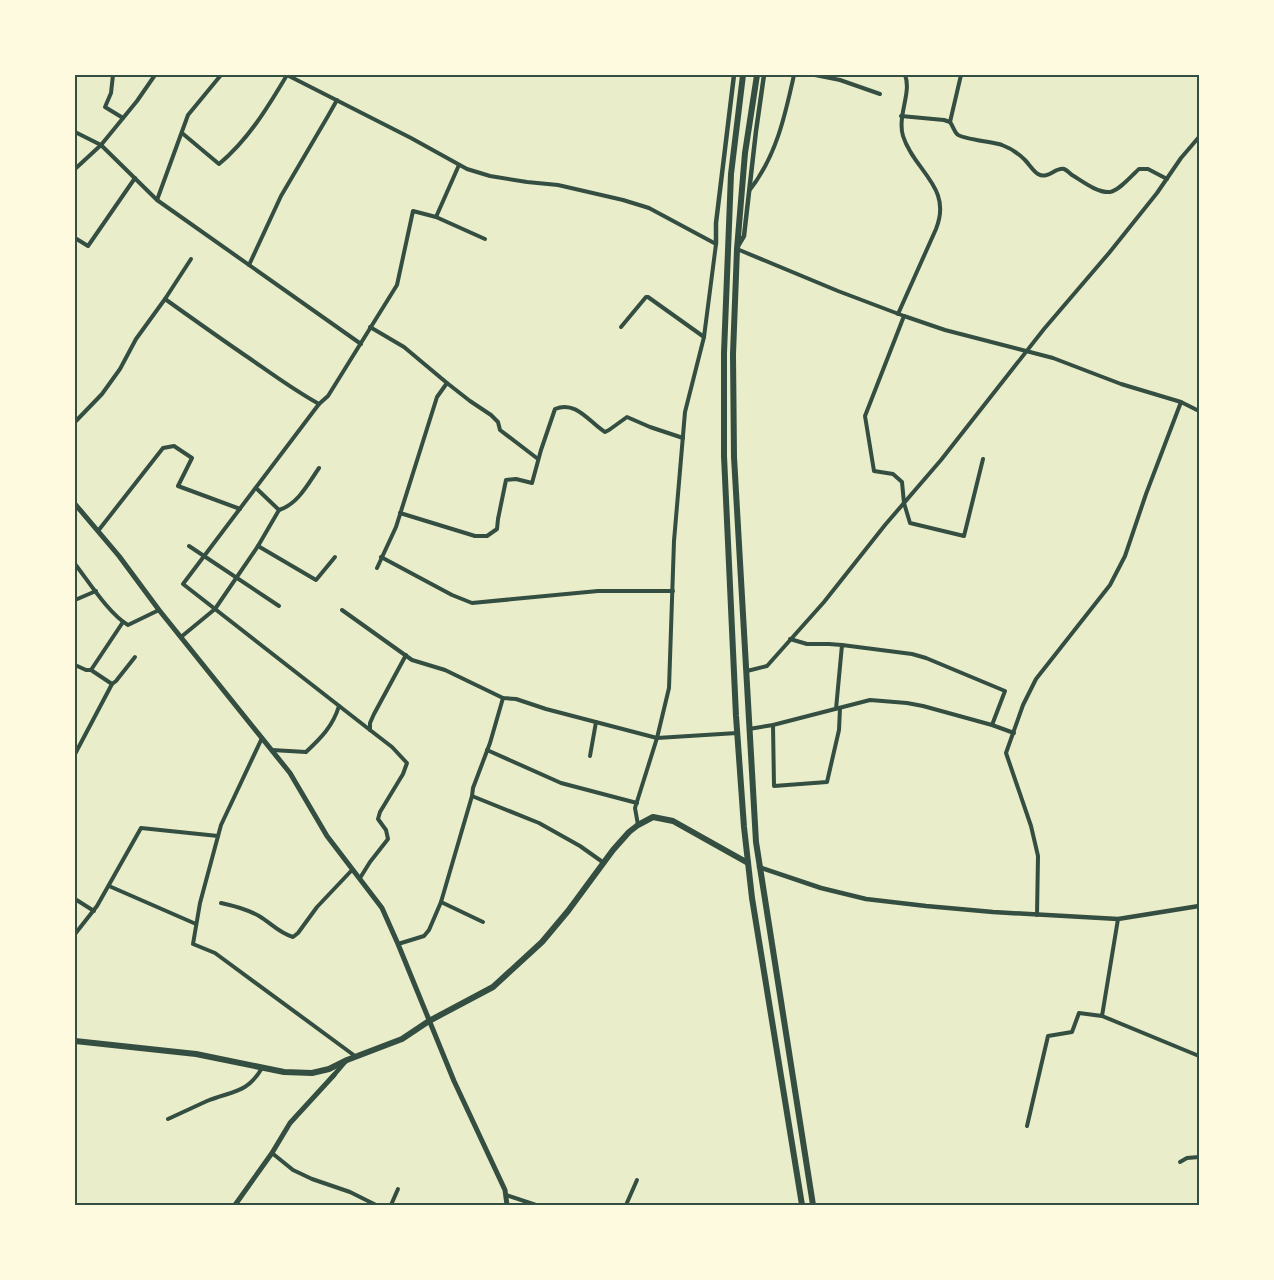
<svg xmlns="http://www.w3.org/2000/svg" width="1274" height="1280" font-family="'Noto Sans',sans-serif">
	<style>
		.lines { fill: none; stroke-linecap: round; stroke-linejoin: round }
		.minor { stroke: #344e41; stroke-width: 4 }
		.tertiary { stroke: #344e41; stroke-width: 4.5 }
		.secondary { stroke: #344e41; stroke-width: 5 }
		.primary { stroke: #344e41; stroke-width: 6 }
		.trunk { stroke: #344e41; stroke-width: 6 }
		.neatline { fill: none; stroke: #344e41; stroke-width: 2 }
	</style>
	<rect width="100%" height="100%" fill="#e9edc9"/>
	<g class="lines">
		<g class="minor">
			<path d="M113,75L111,93L105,107L123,118"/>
			<path d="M287,75L411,138L467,169L490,176L527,182L558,185L623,200L649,208L716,244L704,337L685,412L674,541L669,688L657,738L635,808L638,825"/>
			<path d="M815,75L840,80L880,94"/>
			<path d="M901,116L944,120L950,122C953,126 954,131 957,134C961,139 993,142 1002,145C1010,148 1019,154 1025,160C1029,164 1033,171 1038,174C1048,180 1055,167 1064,169C1067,170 1069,173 1072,175C1082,181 1097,193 1110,192C1120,190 1131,176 1139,169H1148L1167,179"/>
			<path d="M950,122L961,75"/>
			<path d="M75,132L101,145L157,200L361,344"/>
			<path d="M182,133L219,164C248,140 268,107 287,75"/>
			<path d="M75,169L101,145L137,101L155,75"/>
			<path d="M749,191C776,157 785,116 794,75"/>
			<path d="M157,200L188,115L221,75"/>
			<path d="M436,217L485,239"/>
			<path d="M75,238L88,246L135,178"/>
			<path d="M737,249L838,291L904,316L945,330L1053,358L1121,384L1181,402L1199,411"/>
			<path d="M249,265L281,196L328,116L337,100"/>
			<path d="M165,299L191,259"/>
			<path d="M898,314L936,229C953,187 914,171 903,136C897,116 912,92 905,75"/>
			<path d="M904,316L865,416L874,471L893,474L902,482L904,503L910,523L964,536L983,459"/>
			<path d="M370,327L404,347L447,383"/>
			<path d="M621,327L646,297H648L704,337"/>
			<path d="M319,404L183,584L370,730"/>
			<path d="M75,422L102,394L120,369L136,339L165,299C193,319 221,339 249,358C272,374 295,391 319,404L328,396L397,285L413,211L436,217L459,165"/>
			<path d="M279,510C298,504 308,484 319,468"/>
			<path d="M400,513L475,536H487L497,529L498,519L506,480L516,479L532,483L541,450L555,409C576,400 589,422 605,432L609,430L627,417L650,427L683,438"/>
			<path d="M98,531L163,448L174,446L192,458L178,486L240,509"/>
			<path d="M189,546L279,606"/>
			<path d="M258,546L316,580L335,557"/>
			<path d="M381,557L452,595L472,603L598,591H673"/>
			<path d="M75,564C89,582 109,614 128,625L159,610"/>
			<path d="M377,568L396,527L437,397L447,383L470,401L491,415L498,422L500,430L538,459"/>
			<path d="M75,600L96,591"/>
			<path d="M342,610L412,660L445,670L503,698L516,699L546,709L657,738L737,733"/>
			<path d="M181,637L215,609L258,546L279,510L256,488"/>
			<path d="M790,639L807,644H829L842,645"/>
			<path d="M75,665L86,670H91L112,684"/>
			<path d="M91,670L123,622"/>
			<path d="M747,671L767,666L824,602L885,525L941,460L1044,329L1109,253L1157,193L1181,158L1199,137"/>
			<path d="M773,725L774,786L827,782L839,730L840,708"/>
			<path d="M992,725L1014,733"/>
			<path d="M749,729L773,725L870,700L907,703L923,706L992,725L1005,691L926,658L912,654L842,645L836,709"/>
			<path d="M262,738L221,825L200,903L193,944L215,953L355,1056"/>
			<path d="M272,750L306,752C321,738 333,726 339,706"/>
			<path d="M487,750L561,783L637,803"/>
			<path d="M75,754L112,684L116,681L135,657"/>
			<path d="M590,756L596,722"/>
			<path d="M472,796L539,823L580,846L604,863"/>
			<path d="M360,878L370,862L388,839L386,830L378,819L380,812L403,774L407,763L392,747L370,730V723L374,714L406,655"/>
			<path d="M109,886L196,924"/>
			<path d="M75,899L94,911"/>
			<path d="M441,902L483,922"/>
			<path d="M221,903C235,906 247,909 259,916C271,923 279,933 293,937L298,933L317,907L352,870"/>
			<path d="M1037,915L1038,856L1031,826L1006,753L1023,705L1036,679L1110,585L1125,556L1146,494L1181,402"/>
			<path d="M75,934L97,906L141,828L218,836"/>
			<path d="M398,944L424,936L429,930L441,902L472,796L473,788L490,743L503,698"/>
			<path d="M1102,1016L1199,1056"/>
			<path d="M168,1119C181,1113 194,1107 207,1101C231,1091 247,1094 262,1068"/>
			<path d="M1027,1126L1048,1036L1072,1032L1079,1013L1102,1016L1118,919"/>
			<path d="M272,1153L293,1170L312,1179L350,1192L376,1205"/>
			<path d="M1180,1162L1187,1158L1199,1157"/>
			<path d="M506,1195L536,1205"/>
			<path d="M391,1205L398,1189"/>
			<path d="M626,1205L637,1180"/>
		</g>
		<g class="tertiary">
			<path d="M716,244V223L734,75"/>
			<path d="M738,246L744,236L756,131L764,75"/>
			<path d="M759,867L821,888L866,899L926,906L993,912L1118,919L1199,906"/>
			<path d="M334,1075L345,1062"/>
		</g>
		<g class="secondary">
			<path d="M75,504L119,556L159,610L290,773L327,836L382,908L398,944L454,1081L505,1190L507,1205"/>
			<path d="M235,1205L272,1153L290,1123L334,1075"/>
		</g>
		<path class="primary" d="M75,1041L196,1054L284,1072L312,1073L329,1069L347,1060L402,1039L429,1021L493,987L542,942L568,911L613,850L629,832L638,825L653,817L673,821L748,863"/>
		<g class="trunk">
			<path d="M743,75L731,174L724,353V456L736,716L744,827L752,898L802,1205"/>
			<path d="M757,75L745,153L737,249L733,354L734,457L756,842L813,1205"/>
		</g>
	</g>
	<rect width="1274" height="1280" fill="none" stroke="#fefae0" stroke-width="153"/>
	<rect x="76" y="76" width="1122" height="1128" class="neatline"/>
</svg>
